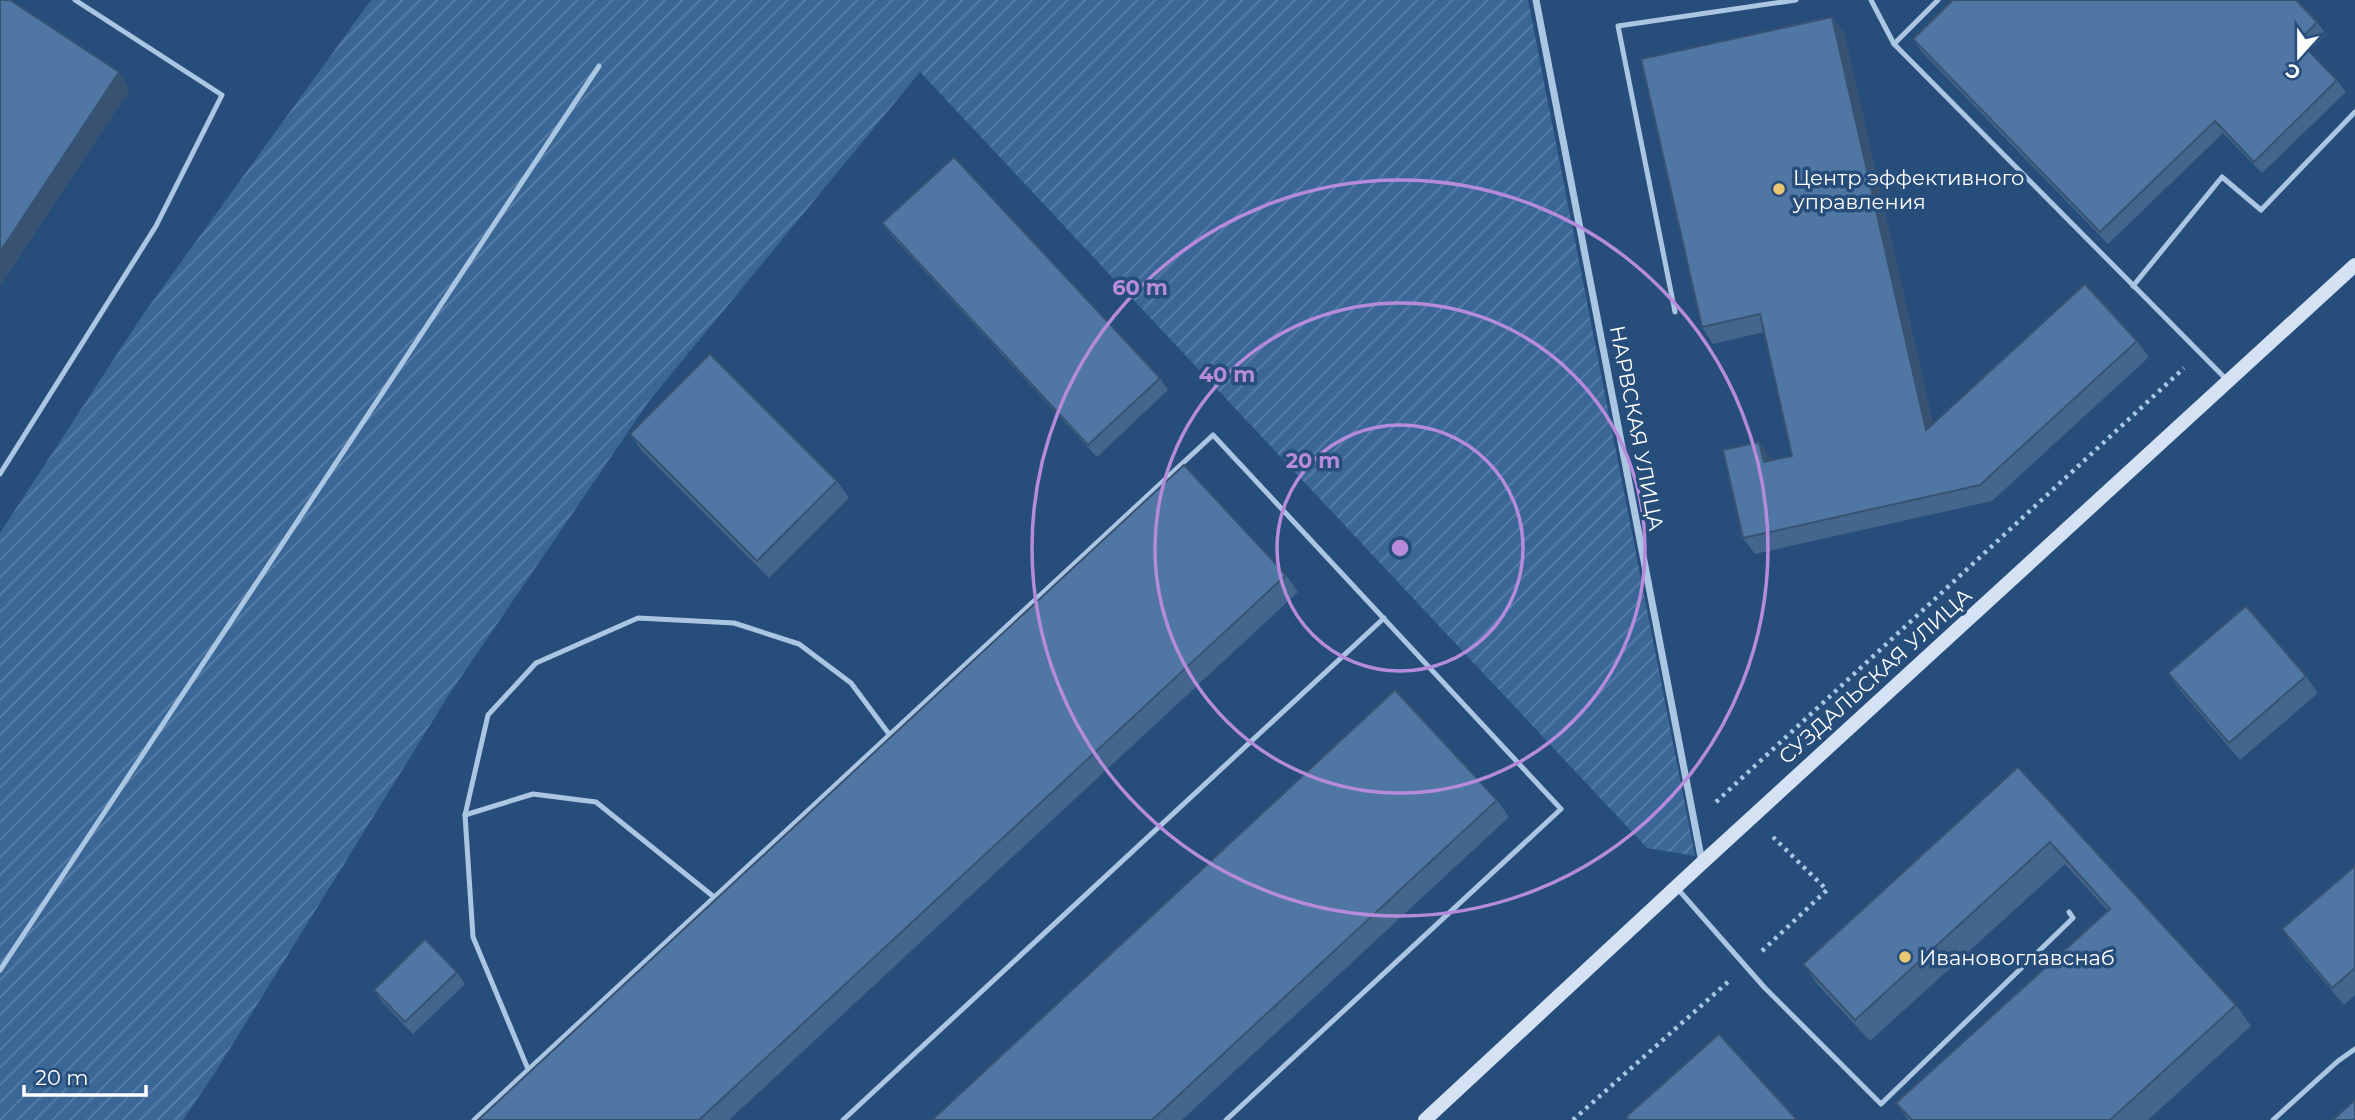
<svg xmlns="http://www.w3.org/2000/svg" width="2355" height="1120" font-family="Montserrat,sans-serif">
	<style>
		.garden { fill: url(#garden-furrows) }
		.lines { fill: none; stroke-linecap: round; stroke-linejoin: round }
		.path { stroke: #abc6e3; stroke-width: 4.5; stroke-dasharray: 3.5 5; stroke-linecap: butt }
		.lane { stroke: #abc6e3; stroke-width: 5 }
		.street { stroke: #abc6e3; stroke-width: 7 }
		.secondary { stroke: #d4e2f4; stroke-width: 14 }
		.wall { fill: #45668c }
		.shaded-wall { fill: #385372 }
		.building { fill: #5077a3; stroke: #385372; stroke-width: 2 }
		.ring { fill: none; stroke: #b68bdc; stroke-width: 3.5 }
		.poi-dot { fill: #ebc672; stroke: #274d7a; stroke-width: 2.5 }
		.labels { text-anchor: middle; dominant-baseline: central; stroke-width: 7; stroke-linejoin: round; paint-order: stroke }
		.poi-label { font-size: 21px; fill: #fff; stroke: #274d7a; text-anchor: start }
		.street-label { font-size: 21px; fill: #fff; stroke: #274d7a }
		.centre { fill: #b68bdc; stroke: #274d7a; stroke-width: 3.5 }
		.ring-label { font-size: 21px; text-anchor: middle; font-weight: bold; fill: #b68bdc; stroke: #274d7a; stroke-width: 7; stroke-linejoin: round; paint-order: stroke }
	</style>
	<defs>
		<pattern id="garden-furrows" width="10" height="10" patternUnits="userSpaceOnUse" patternTransform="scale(1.75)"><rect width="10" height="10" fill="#3b6797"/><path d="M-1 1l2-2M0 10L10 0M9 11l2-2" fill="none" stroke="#587ea7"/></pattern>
	</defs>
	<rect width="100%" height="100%" fill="#274d7a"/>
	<path class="garden" d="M371,0H1528L1695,856L1647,848L920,72L649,401L448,696L216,1071L183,1120H0V533L142,316Z"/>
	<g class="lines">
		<g class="path">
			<path d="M1716,802L2184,368"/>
			<path d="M1762,951L1827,890L1773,837"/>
			<path d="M1573,1120L1729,981"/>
		</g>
		<g class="lane">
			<path d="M1871,0L1894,44L2227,380"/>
			<path d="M1894,44L1938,0"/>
			<path d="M2133,286L2222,177L2261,210L2355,112"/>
			<path d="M1675,312L1618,26L1796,0"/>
			<path d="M0,474L156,226L222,95L75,0"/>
			<path d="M465,815L533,794L596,802L714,897"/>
			<path d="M1676,887L1764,987L1881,1104L2073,918L2069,912"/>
			<path d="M0,970L599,66"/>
			<path d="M528,1069L473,937L465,815L488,715L536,663L638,618L734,623L799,644L851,683L889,734"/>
			<path d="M474,1120L1213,435L1561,809L1226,1120"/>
			<path d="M843,1120L1384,618"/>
			<path d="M2273,1120L2338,1061L2355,1049"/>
		</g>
		<path class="street" d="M1536,0L1702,862"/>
		<path class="secondary" d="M1425,1120L1703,862L2355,265"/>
	</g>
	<g class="wall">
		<path d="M1832,17L1844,33L1933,424L2137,341L2149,357L1992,501L1755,554L1743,538L1759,442L1771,460L1792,456L1764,332L1713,344L1702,327Z"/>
		<path d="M2317,22L2326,34L2309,51L2337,80L2346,92L2262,173L2223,133L2108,244L1921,51L1913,39Z"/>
		<path d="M882,223L1160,378L1168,390L1097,457L891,235Z"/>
		<path d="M630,434L837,481L849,498L769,578L642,451Z"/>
		<path d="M1286,575L1298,592L729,1120H478Z"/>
		<path d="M2168,673L2306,676L2318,693L2240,760L2180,690Z"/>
		<path d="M2018,767L2236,1005L2251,1026L2148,1120H1908L1896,1103L2108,911L2065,864L1870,1041L1818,985L1803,964Z"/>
		<path d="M1497,800L1509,817L1182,1120H932Z"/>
		<path d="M2355,866V995L2344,1005L2294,946L2282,929Z"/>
		<path d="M457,972L465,984L413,1034L382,1002L374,990Z"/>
	</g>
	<g class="shaded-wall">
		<path d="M1832,17L1844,33L1938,447L1926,430Z"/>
		<path d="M119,72L130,89L0,287V252Z"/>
		<path d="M1759,442L1771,459L1775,479L1764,462Z"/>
	</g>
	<g class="building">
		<path d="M0,0H10L119,72L0,252Z"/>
		<path d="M1953,0H2296L2317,22L2299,41L2337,80L2254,162L2215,121L2100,232L1913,39Z"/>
		<path d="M1832,17L1926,430L2085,284L2137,341L1980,485L1743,538L1723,450L1759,442L1764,462L1792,456L1760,314L1702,327L1641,59Z"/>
		<path d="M954,157L1160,378L1088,445L882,223Z"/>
		<path d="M710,354L837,481L757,561L630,434Z"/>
		<path d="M1184,465L1286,575L699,1120H478Z"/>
		<path d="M2246,606L2306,676L2229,743L2168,673Z"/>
		<path d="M1395,690L1497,800L1152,1120H932Z"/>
		<path d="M2018,767L2236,1005L2110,1120H1912L1896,1103L2110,909L2050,842L1855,1020L1803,964Z"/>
		<path d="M2355,866V968L2332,988L2282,929Z"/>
		<path d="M425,939L457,972L405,1022L374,990Z"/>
		<path d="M1719,1034L1797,1120H1629L1626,1117Z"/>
		<path d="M2355,1100V1120H2333Z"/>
	</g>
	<g class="ring">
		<circle cx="1400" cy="548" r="123"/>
		<circle cx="1400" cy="548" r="245"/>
		<circle cx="1400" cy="548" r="368"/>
	</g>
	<g class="poi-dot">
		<circle cx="1779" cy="189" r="7"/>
		<circle cx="1905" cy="957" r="7"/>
	</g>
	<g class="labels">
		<g class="poi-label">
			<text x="1793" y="177">Центр эффективного<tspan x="1793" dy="24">управления</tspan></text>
			<text x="1919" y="957">Ивановоглавснаб</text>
		</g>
		<g class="street-label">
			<text transform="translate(1637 428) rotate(79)">НАРВСКАЯ УЛИЦА</text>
			<text transform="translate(1875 676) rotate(-42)">СУЗДАЛЬСКАЯ УЛИЦА</text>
		</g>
	</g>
	<circle cx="1400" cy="548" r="10" class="centre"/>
	<g class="ring-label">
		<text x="1140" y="295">60 m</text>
		<text x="1227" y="382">40 m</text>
		<text x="1313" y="468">20 m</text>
	</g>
	<g transform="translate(2299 56) rotate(201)" stroke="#274d7a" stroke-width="5" paint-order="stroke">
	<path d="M0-5L12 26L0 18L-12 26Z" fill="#ffffff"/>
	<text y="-10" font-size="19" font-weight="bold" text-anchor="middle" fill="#ffffff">С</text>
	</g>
	<path d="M24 1085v10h122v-10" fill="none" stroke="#ffffff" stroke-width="3.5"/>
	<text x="35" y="1085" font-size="21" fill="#ffffff" stroke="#274d7a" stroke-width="5" paint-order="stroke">20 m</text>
</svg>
